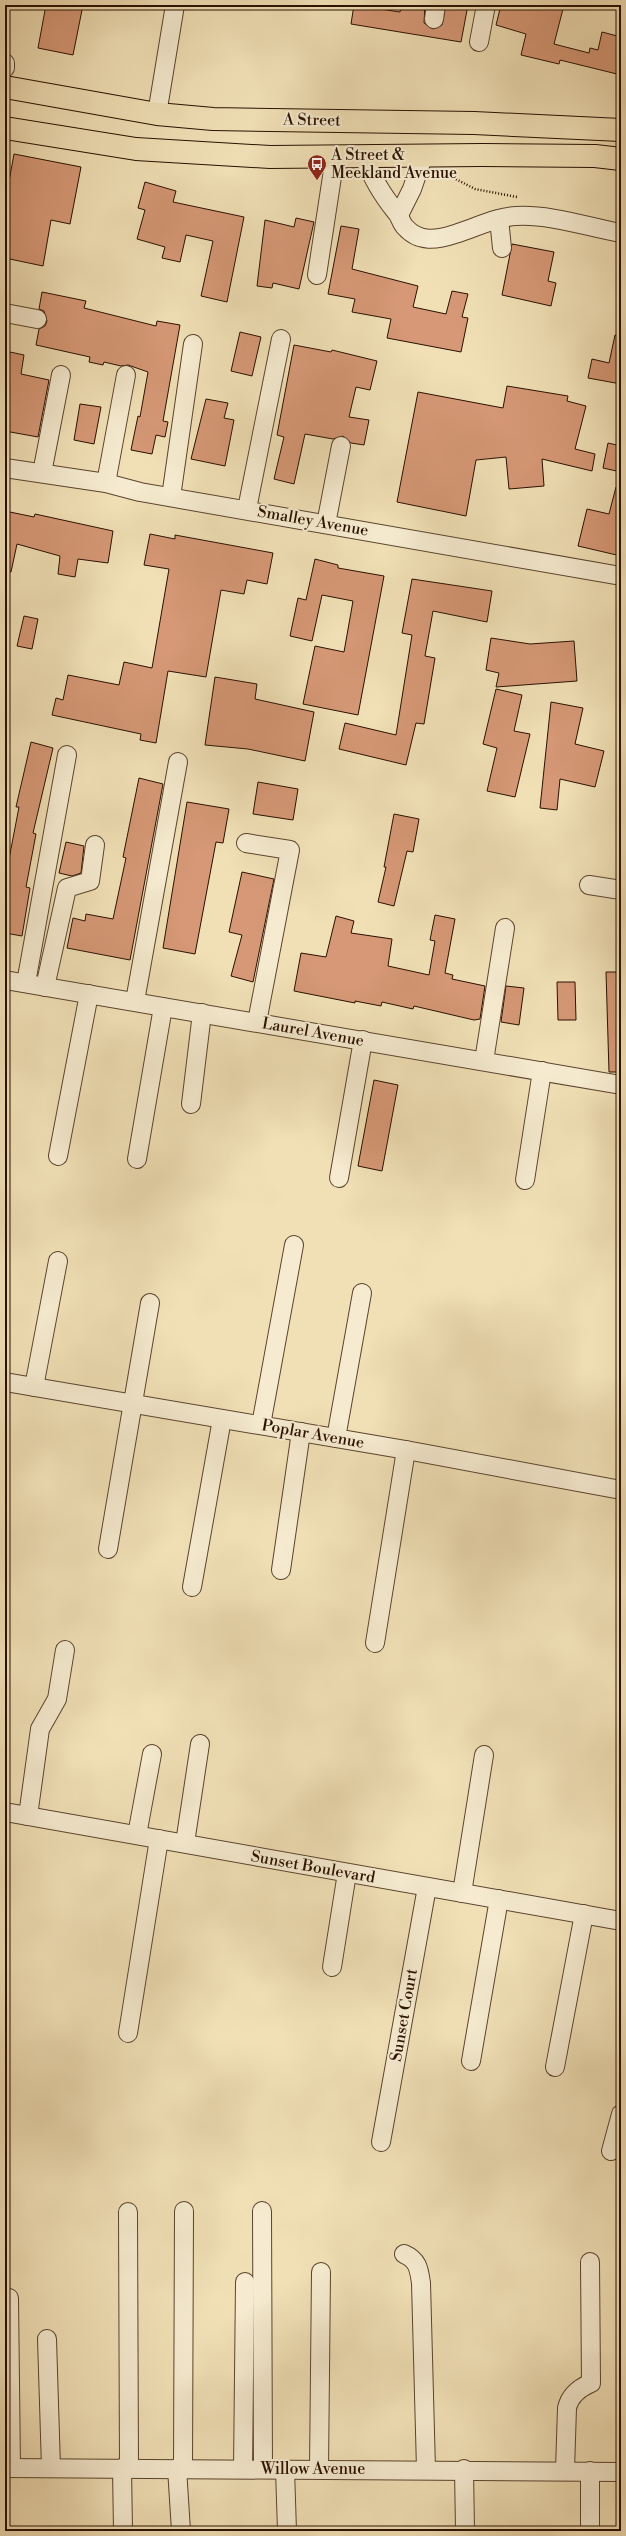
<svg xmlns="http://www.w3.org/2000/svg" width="626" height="2536" font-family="'Libre Bodoni',serif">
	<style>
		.building { fill: #d69876; stroke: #291000 }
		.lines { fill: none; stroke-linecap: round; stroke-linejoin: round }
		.minor-casing { stroke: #5b442e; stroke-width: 20 }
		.major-casing { stroke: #291000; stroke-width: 24 }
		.path { stroke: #291000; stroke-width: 2.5; stroke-dasharray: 1 2; stroke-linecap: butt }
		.minor { stroke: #f6ebd0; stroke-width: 18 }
		.major { stroke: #f1e0b6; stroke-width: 22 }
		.labels { text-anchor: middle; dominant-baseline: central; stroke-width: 4; stroke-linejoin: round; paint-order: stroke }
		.street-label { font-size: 16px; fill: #291000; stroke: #f6ebd0 }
		.poi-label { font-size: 16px; fill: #291000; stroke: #f6ebd0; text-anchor: start }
	</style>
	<rect width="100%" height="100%" fill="#f1e0b6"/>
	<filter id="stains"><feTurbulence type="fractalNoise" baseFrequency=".005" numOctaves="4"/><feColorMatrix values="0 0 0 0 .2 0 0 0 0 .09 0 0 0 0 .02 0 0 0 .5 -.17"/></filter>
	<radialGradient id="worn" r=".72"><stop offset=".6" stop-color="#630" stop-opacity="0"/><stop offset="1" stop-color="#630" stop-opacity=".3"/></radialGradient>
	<g class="building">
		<path d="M46,5H83L73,55L38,48Z"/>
		<path d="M354,5L400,12L401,5H425L424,23L433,29L442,25L446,5H468L461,42L351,24Z"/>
		<path d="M501,5H564L554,44L589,53L590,48L598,50L602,32L621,37V75L560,60L559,64L521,55L526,34L496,25Z"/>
		<path d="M14,154L81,167L70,224L51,220L43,266L5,258V203Z"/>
		<path d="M145,182L176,191L173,202L244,217L227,302L201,296L213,241L186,235L180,262L162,258L165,247L137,239L145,210L138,208Z"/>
		<path d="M296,218L314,222L299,289L273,283L272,288L257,286L265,220L294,227Z"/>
		<path d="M341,226L359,229L352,269L418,286L413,307L446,314L452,291L468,294L462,317L468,318L461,352L387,338L391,319L352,312L355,299L328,294Z"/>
		<path d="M512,244L554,252L548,281L556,283L551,306L502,295Z"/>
		<path d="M42,292L86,301L84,308L156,326L157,321L180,325L163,421L168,422L165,437L156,435L152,454L131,450L138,416L140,417L148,372L128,365L121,366L104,362L103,365L89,362L90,357L36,345L39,329L45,326L47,321L44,311L39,309Z"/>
		<path d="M240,332L261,337L252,376L231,371Z"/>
		<path d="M615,335L621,336V384L588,378L592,359L609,363Z"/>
		<path d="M294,345L331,352L332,350L377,361L370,390L356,387L349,417L369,420L364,445L351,443L343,436L333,439L305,434L294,484L274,479L284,437L277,435Z"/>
		<path d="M10,352L24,355L21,374L49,380L38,437L5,431V378Z"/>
		<path d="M507,386L568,396L567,401L586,406L575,449L595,454L592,471L542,459L544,486L509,489L506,457L476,460L466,516L397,502L418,392L503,408Z"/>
		<path d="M206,399L228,403L224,418L234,420L225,466L191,459Z"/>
		<path d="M80,404L101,407L94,444L74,440Z"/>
		<path d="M608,443L621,446V472L603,468Z"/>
		<path d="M616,487H621V556L578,546L587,509L609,514Z"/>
		<path d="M5,511L34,517L35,514L113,531L108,563L78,559L75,577L58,574L60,556L17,544L11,572L5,571Z"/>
		<path d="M150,534L175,539V535L273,553L267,584L247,580L244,594L221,590L206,677L168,671L156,743L140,740L141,734L52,715L56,698L63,700L68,675L119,685L124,662L152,668L169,569L144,565Z"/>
		<path d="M315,559L338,565V568L384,576L358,715L303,704L315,646L344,652L353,601L322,595L312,641L290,636L298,598L306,600Z"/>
		<path d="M412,579L492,591L487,622L433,611L425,656L435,658L424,724L416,723L406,765L339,749L345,723L396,735L412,635L402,633Z"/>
		<path d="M24,616L38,619L32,649L17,646Z"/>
		<path d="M491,638L530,644L574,641L577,681L496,687L499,673L486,670Z"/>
		<path d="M215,677L257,684L255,699L314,712L305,761L248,749L205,745Z"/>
		<path d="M496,689L522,695L514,731L530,734L515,797L487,791L497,748L483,744Z"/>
		<path d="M551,702L583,708L575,744L604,751L595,787L560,779L557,810L540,808Z"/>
		<path d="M31,742L53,748L33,833L36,834L26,887L30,888L22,936L5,933V880L19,807H16Z"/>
		<path d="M139,778L163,784L130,960L67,948L73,918L85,921L86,914L113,919L126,858L123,857Z"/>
		<path d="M258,782L298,789L293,820L253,814Z"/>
		<path d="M187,802L229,809L223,843L216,842L195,954L163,948Z"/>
		<path d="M394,814L419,819L413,852L407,851L394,906L378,902L386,867H384Z"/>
		<path d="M66,842L84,846L81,873L72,876L59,873Z"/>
		<path d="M242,872L274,879L253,982L231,976L242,935L229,932Z"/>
		<path d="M435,915L455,919L445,973L453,975L452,979L485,986L480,1019L474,1020L414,1006L413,1009L382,1002L381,1006L355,1001V1003L294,991L301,953L326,957L336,916L354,921L351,933L392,939L388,966L429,975L435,941L430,940Z"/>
		<path d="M606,972H621V1072H609Z"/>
		<path d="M557,982H575L576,1020H558Z"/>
		<path d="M506,986L524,988L519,1025L501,1022Z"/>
		<path d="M374,1080L398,1085L382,1171L358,1166Z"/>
	</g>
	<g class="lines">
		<g class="minor-casing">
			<g id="minor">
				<path d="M434,19L436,5"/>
				<path d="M479,42L486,5"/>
				<path d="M5,68V63"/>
				<path d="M157,114L175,5"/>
				<path d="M364,157C373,179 381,193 396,212C400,216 401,223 405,227C419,243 437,240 455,234C475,228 495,217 516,216C550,214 588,227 621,233"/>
				<path d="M399,215L412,189L423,157"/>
				<path d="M499,219L502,248"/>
				<path d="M317,275L335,157"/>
				<path d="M5,313L37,319"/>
				<path d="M5,468L106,483L140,492L621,576"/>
				<path d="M42,473L61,375"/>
				<path d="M106,483L126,375"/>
				<path d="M171,497L193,344"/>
				<path d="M247,509L281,339"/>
				<path d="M326,524L341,446"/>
				<path d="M246,843L290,850L257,1022"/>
				<path d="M589,885L621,890"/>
				<path d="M5,980L621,1085"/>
				<path d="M26,983L67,755"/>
				<path d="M45,987L67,888L90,881L95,845"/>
				<path d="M135,1001L178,762"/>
				<path d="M484,1061L505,928"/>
				<path d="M191,1104L202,1013"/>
				<path d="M58,1156L89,994"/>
				<path d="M137,1159L163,1007"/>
				<path d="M339,1178L363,1040"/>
				<path d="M525,1180L542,1071"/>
				<path d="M5,1382L406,1450L621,1490"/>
				<path d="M34,1387L58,1261"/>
				<path d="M261,1425L294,1245"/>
				<path d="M336,1438L362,1293"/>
				<path d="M108,1549L150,1303"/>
				<path d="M281,1570L301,1432"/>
				<path d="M192,1587L222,1419"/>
				<path d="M375,1643L406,1450"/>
				<path d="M5,1812L621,1921"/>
				<path d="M28,1816L40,1729L57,1699L65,1650"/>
				<path d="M137,1835L152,1754"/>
				<path d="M185,1843L200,1744"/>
				<path d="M462,1893L484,1755"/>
				<path d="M332,1967L347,1873"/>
				<path d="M128,2033L159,1839"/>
				<path d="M471,2061L499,1899"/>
				<path d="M555,2067L584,1914"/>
				<path d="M381,2142L427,1887"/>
				<path d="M611,2151L621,2114"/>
				<path d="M262,2211L263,2468"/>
				<path d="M128,2212L129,2468"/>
				<path d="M404,2254C418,2260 419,2269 421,2283L426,2469"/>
				<path d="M5,2298H9L11,2468"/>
				<path d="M47,2339L51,2468"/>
				<path d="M5,2468L621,2472"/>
				<path d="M122,2468L123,2531"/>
				<path d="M177,2468L181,2531"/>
				<path d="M183,2468L184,2211"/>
				<path d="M243,2469L245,2282"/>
				<path d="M285,2469L287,2531"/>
				<path d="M319,2469L321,2272"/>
				<path d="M464,2469L465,2531"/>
				<path d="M565,2470L567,2408C570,2395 579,2388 591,2383L590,2262"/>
				<path d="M590,2531V2471"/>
			</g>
		</g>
		<g class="major-casing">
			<g id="major">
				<path d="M5,87L157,114L213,119L474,123L621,130"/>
				<path d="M5,128L136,149L270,157L482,155L595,156L621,159"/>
			</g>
		</g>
		<path class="path" d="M448,175L475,189L517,197"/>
		<use href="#minor" class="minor"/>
		<use href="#major" class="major"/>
	</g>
	<defs>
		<g id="bus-pin" transform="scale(1)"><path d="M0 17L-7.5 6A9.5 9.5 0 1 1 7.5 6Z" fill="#8f2418" stroke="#f6ebd0"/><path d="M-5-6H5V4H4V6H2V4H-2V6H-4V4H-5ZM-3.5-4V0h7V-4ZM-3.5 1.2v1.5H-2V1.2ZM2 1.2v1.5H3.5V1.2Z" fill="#fff"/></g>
	</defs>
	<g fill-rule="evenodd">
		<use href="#bus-pin" x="317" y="164"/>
	</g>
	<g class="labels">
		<g class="street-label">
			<text transform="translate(312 120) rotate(1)">A Street</text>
			<text transform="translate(313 521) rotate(10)">Smalley Avenue</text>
			<text transform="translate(313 1032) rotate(10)">Laurel Avenue</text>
			<text transform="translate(313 1434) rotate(10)">Poplar Avenue</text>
			<text transform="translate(313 1867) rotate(10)">Sunset Boulevard</text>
			<text transform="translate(404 2015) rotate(-80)">Sunset Court</text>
			<text x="313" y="2469">Willow Avenue</text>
		</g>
		<g class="poi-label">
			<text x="331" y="155">A Street &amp;<tspan x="331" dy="18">Meekland Avenue</tspan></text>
		</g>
	</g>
	<rect width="626" height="2536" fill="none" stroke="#f1e0b6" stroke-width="20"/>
	<rect x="6" y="6" width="614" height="2524" fill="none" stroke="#291000" stroke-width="2"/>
	<rect x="10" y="10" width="606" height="2516" fill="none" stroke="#291000"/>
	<rect width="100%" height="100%" filter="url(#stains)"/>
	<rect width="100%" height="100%" fill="url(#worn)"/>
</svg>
